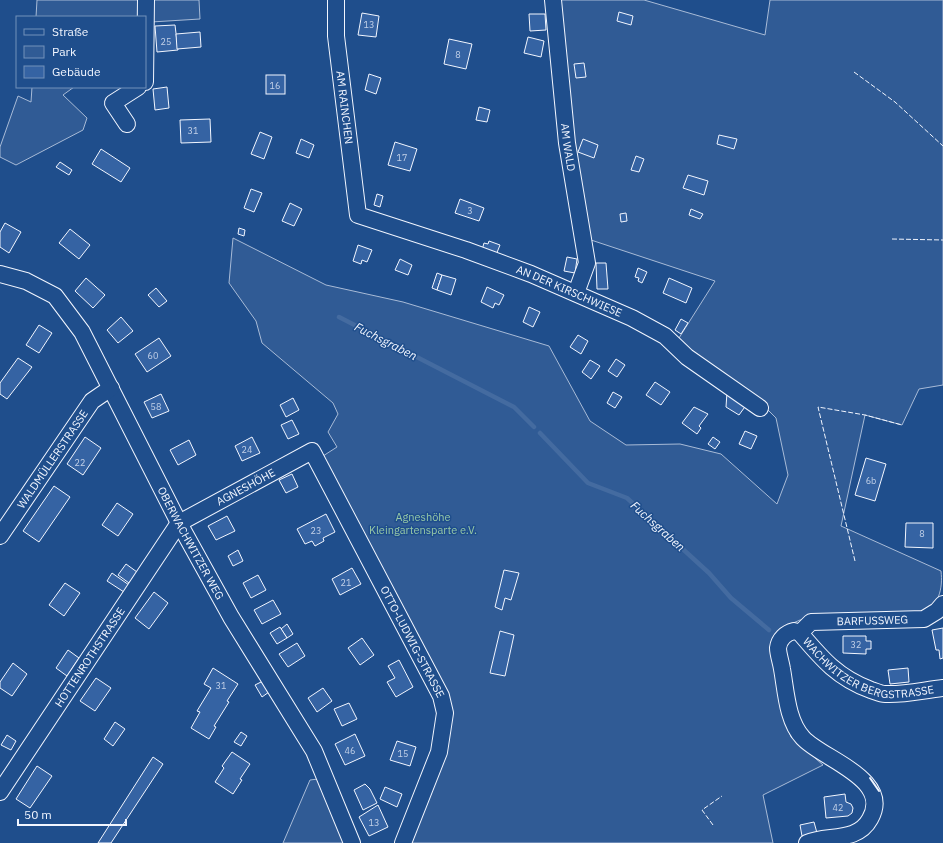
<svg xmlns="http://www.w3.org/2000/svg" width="943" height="843" font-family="'IBM Plex Sans',sans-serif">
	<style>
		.green { fill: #305b95; stroke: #a8bbd7 }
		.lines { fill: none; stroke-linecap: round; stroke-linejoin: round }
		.stream { stroke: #446ba0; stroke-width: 4.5 }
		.building { fill: #3563a3; stroke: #f2f6ff }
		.minor-casing { stroke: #f2f6ff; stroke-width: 18 }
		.minor { stroke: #1f4e8c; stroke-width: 16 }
		.fence { stroke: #f2f6ff; stroke-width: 1; stroke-dasharray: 5 2; stroke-linecap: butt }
		.wall { stroke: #f2f6ff; stroke-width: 2 }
		.labels { text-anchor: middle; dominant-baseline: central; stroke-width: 3; stroke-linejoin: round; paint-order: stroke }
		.number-label { font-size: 9px; fill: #c3d1e8 }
		.street-label { font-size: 11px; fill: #f2f6ff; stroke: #1f4e8c }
		.park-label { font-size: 11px; fill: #97c8a6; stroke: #1f4e8c }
		.water-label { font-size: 12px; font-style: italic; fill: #f2f6ff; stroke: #1f4e8c }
	</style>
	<rect width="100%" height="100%" fill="#1f4e8c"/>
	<g class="green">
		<path d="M37,0H141V17H36Z"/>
		<path d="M150,0H199L200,19L151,22Z"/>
		<path d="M558,0H644L765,35L770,0H943V385L919,389L902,425L865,415L841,526L941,571C943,589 939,605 922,615C916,619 816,620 800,620L784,627L783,716L791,737L823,765L763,795L773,843H406L448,714L323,456L337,447L328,432L338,414L333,403L262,343L256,321L229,283L233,238L326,285L403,302L549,346L590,421L626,445L680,444L721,454L777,504L788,475L776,418L764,406L689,351L679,338L715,281L591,240L579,183Z"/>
		<path d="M32,87H74L63,95L87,118L83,130L16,165L0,157V147L18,96L31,102Z"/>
		<path d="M318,779L345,843H283L310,780Z"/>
	</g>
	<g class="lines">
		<g class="stream">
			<path d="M339,317L514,407L534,427"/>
			<path d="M540,433L588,483L627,498L709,573L731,598L769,630"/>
		</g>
	</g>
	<g class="building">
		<path d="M619,12L633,16L631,25L617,21Z"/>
		<path d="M362,13L379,16L376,37L358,35Z"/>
		<path d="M529,14H545L546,30L530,31Z"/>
		<path d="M175,25L178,50L157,52L155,26Z"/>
		<path d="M200,32L201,47L177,49L176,34Z"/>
		<path d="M528,37L544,41L541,57L524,53Z"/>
		<path d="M449,39L472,44L466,69L444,64Z"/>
		<path d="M584,63L586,77L576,78L574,64Z"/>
		<path d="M369,74L381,78L376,94L365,90Z"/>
		<rect x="266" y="75" width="19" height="19"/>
		<path d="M167,87L169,108L155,110L153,89Z"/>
		<path d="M479,107L490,110L487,122L476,120Z"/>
		<path d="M210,119L211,142L181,143L180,120Z"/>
		<path d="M260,132L272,137L264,159L251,154Z"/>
		<path d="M719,135L737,139L734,149L717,144Z"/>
		<path d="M301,139L314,145L309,158L296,153Z"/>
		<path d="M583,139L598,145L594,158L578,152Z"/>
		<path d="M395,142L417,149L410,171L388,165Z"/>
		<path d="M101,149L130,168L121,182L92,164Z"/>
		<path d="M636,156L644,159L639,172L631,170Z"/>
		<path d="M60,162L72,170L69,175L56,167Z"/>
		<path d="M688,175L708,181L704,195L683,188Z"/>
		<path d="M251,189L262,193L254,212L244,208Z"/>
		<path d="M377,194L383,196L380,207L374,205Z"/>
		<path d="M460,199L484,208L479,221L455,213Z"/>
		<path d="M290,203L302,209L294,226L282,221Z"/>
		<path d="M691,209L703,214L700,219L689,215Z"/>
		<path d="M626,213L627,221L621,222L620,214Z"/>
		<path d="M5,223L21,232L9,253L0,247V232Z"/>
		<path d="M239,228L245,230L244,236L238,234Z"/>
		<path d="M70,229L90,245L79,259L59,243Z"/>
		<path d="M489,241L500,245L496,255L482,250L484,243L488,244Z"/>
		<path d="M358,245L372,250L367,262L362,260L361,264L353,261Z"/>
		<path d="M567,257L577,259L575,273L564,271Z"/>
		<path d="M400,259L412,265L408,275L395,270Z"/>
		<path d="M596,263H606L608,289H597Z"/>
		<path d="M638,268L647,272L642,283L638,281L639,278L635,277Z"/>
		<path d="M437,273L442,275L437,290L432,288Z"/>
		<path d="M442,275L456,279L451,295L437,290Z"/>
		<path d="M86,278L105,295L93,308L75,291Z"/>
		<path d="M669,278L692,288L686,303L663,293Z"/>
		<path d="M487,287L504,295L499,305L495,303L493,308L481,302Z"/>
		<path d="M156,288L167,301L159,307L148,295Z"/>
		<path d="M529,307L540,312L533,327L523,322Z"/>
		<path d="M121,317L133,331L118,343L107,330Z"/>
		<path d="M681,319L688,323L681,334L675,330Z"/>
		<path d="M39,325L52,333L39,353L26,345Z"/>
		<path d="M578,335L588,341L581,354L570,347Z"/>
		<path d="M159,338L171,356L147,372L135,354Z"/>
		<path d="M18,358L32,367L7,399L0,394V383Z"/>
		<path d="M616,359L625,365L617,377L608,371Z"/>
		<path d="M590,360L600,366L591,379L582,372Z"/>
		<path d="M655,382L670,392L661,405L646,395Z"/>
		<path d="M613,392L622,397L615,408L607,403Z"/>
		<path d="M727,392L747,404L739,415L726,407Z"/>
		<path d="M161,394L169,411L152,418L144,402Z"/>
		<path d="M293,398L299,410L286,417L280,405Z"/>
		<path d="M694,407L708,414L699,426L701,428L697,434L682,423Z"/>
		<path d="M292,420L299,434L288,439L281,425Z"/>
		<path d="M745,431L757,436L751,449L739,444Z"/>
		<path d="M85,437L101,448L83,475L67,464Z"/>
		<path d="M252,437L260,453L242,461L235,446Z"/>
		<path d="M713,437L720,442L715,449L708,444Z"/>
		<path d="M189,440L196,455L178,465L170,450Z"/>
		<path d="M866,458L886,464L875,501L855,495Z"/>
		<path d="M292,474L298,487L286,493L279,480Z"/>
		<path d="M54,486L70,497L39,542L23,531Z"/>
		<path d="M117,503L133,514L118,536L102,525Z"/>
		<path d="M326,514L335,532L323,538L324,541L315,546L312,541L305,544L297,529Z"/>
		<path d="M227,516L235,531L216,540L208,526Z"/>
		<path d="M906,523H933V548L905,547Z"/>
		<path d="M238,550L243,561L233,566L228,556Z"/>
		<path d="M126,564L137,572L129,583L118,575Z"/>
		<path d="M352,568L361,584L340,595L332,579Z"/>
		<path d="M504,570L519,573L511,600L505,598L502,610L495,607Z"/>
		<path d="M112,573L129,585L124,592L107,581Z"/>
		<path d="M258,575L266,590L251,598L243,583Z"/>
		<path d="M65,583L80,593L64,616L49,605Z"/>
		<path d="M154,592L168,603L149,629L135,618Z"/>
		<path d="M273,600L281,614L262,624L254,610Z"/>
		<path d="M287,624L293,634L287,638L281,629Z"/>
		<path d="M280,627L287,638L277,644L270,633Z"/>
		<path d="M943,628V658L940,659L939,650H936L932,630Z"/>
		<path d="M500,631L514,635L505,676L490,673Z"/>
		<path d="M843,636H866V641H871V649H866V654L843,653Z"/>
		<path d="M362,638L374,655L360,665L348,648Z"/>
		<path d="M297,643L305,656L288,667L279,654Z"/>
		<path d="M68,650L79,658L67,676L56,668Z"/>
		<path d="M399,660L413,687L396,697L387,682L395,678L388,666Z"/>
		<path d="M13,663L27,674L12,696L0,688V682Z"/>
		<path d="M213,668L238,684L227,701L229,702L214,726L216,727L209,739L191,728L200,712L197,711L211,688L204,684Z"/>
		<path d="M908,668L909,682L890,684L888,670Z"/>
		<path d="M96,678L111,688L95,711L80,701Z"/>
		<path d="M263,681L269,692L262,697L255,685Z"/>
		<path d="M323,688L332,701L317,712L308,698Z"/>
		<path d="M349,703L357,719L342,726L334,709Z"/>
		<path d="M115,722L125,729L113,746L104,739Z"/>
		<path d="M241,732L247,736L241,746L234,742Z"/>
		<path d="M355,734L365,756L345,765L335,744Z"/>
		<path d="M7,735L16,741L11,750L1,745Z"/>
		<path d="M397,741L416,747L410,766L390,760Z"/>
		<path d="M232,752L250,764L240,779L242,780L233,794L215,782L224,768L222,766Z"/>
		<path d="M153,757L163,764L111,843H98Z"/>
		<path d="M37,766L52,776L30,808L16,799Z"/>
		<path d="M365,784L370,789L377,803L363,810L354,790Z"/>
		<path d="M385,787L402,794L397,807L380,799Z"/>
		<path d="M845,794L846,802L851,804L853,808L852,813L848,816L826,818L824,797Z"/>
		<path d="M378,805L388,827L369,836L359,817Z"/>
		<path d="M814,822L817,833L802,836L800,825Z"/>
	</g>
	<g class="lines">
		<g class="minor-casing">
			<g id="minor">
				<path id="s1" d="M336,0V36L358,215L466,250L531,274L632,318L665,336L687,357L760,408"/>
				<path id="s2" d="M553,0L567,143L587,263L576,293"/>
				<path d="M145,82L146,0"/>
				<path d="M127,124L113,103L138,87"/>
				<path id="s3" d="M0,274L26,281L55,296L82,332L179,523L231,617L314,751L352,843"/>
				<path id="s4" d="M0,536L92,401L111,388"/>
				<path id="s5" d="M800,633L811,622L924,619L937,611L943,604"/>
				<path id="s6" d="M0,792L179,523L312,451L441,696L445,713L439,752L403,843"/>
				<path id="s7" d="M807,843C827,834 857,843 870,819C893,779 822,759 803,738C787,721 786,691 782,669C781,662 778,654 778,648C779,639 786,633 794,631L800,633C822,659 838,678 871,690C875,691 880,694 885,694C905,695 924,690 943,688"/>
			</g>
		</g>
		<use href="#minor" class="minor"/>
		<g class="fence">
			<path d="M854,72L895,102L943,146"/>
			<path d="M892,239L943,240"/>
			<path d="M855,561L818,407L865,415L902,425"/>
			<path d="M713,825L702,810L722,796"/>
		</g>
		<path class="wall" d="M870,778L879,791"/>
	</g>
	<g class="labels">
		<g class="number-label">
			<text x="369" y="24">13</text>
			<text x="166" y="41">25</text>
			<text x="458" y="54">8</text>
			<text x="275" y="85">16</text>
			<text x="193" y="130">31</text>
			<text x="402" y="157">17</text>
			<text x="470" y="210">3</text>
			<text x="153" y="355">60</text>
			<text x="156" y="406">58</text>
			<text x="247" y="449">24</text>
			<text x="80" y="462">22</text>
			<text x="871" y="480">6b</text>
			<text x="316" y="530">23</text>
			<text x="922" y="533">8</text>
			<text x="346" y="582">21</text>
			<text x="856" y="644">32</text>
			<text x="221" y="685">31</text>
			<text x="350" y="750">46</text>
			<text x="403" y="753">15</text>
			<text x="838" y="807">42</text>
			<text x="374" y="822">13</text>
		</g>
		<g class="street-label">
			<text stroke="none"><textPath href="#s1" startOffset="108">AM RAINCHEN</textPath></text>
			<text stroke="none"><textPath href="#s2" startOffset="148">AM WALD</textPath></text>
			<text stroke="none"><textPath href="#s1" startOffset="441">AN DER KIRSCHWIESE</textPath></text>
			<text stroke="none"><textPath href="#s4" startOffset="93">WALDMÜLLERSTRASSE</textPath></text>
			<text stroke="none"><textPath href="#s6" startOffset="399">AGNESHÖHE</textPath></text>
			<text stroke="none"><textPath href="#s3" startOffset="342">OBERWACHWITZER WEG</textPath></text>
			<text stroke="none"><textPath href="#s5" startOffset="77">BARFUSSWEG</textPath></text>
			<text stroke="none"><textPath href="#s6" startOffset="690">OTTO-LUDWIG-STRASSE</textPath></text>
			<text stroke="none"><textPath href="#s6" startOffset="162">HOTTENROTHSTRASSE</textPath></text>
			<text stroke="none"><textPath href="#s7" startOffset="394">WACHWITZER BERGSTRASSE</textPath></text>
		</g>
		<g class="park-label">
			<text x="423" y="517">Agneshöhe<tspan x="423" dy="13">Kleingartensparte e.V.</tspan></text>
		</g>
		<g class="water-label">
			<text transform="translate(386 341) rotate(27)">Fuchsgraben</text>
			<text transform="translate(658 526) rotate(42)">Fuchsgraben</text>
		</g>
	</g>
	<rect x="16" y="16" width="130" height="72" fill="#1f4e8c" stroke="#7391ba"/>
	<rect x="24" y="29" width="20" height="6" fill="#1f4e8c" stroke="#7391ba"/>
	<text x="52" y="36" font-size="12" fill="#f2f6ff">Straße</text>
	<rect x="24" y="46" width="20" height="12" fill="#305b95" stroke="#7391ba"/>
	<text x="52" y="56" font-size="12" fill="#f2f6ff">Park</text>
	<rect x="24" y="66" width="20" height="12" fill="#3563a3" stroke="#7391ba"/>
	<text x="52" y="76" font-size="12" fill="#f2f6ff">Gebäude</text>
	<path d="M18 819v6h108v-6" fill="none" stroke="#f2f6ff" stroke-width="2"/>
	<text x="24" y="819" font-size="12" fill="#f2f6ff" stroke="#1f4e8c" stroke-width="3" paint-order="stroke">50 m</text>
</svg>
